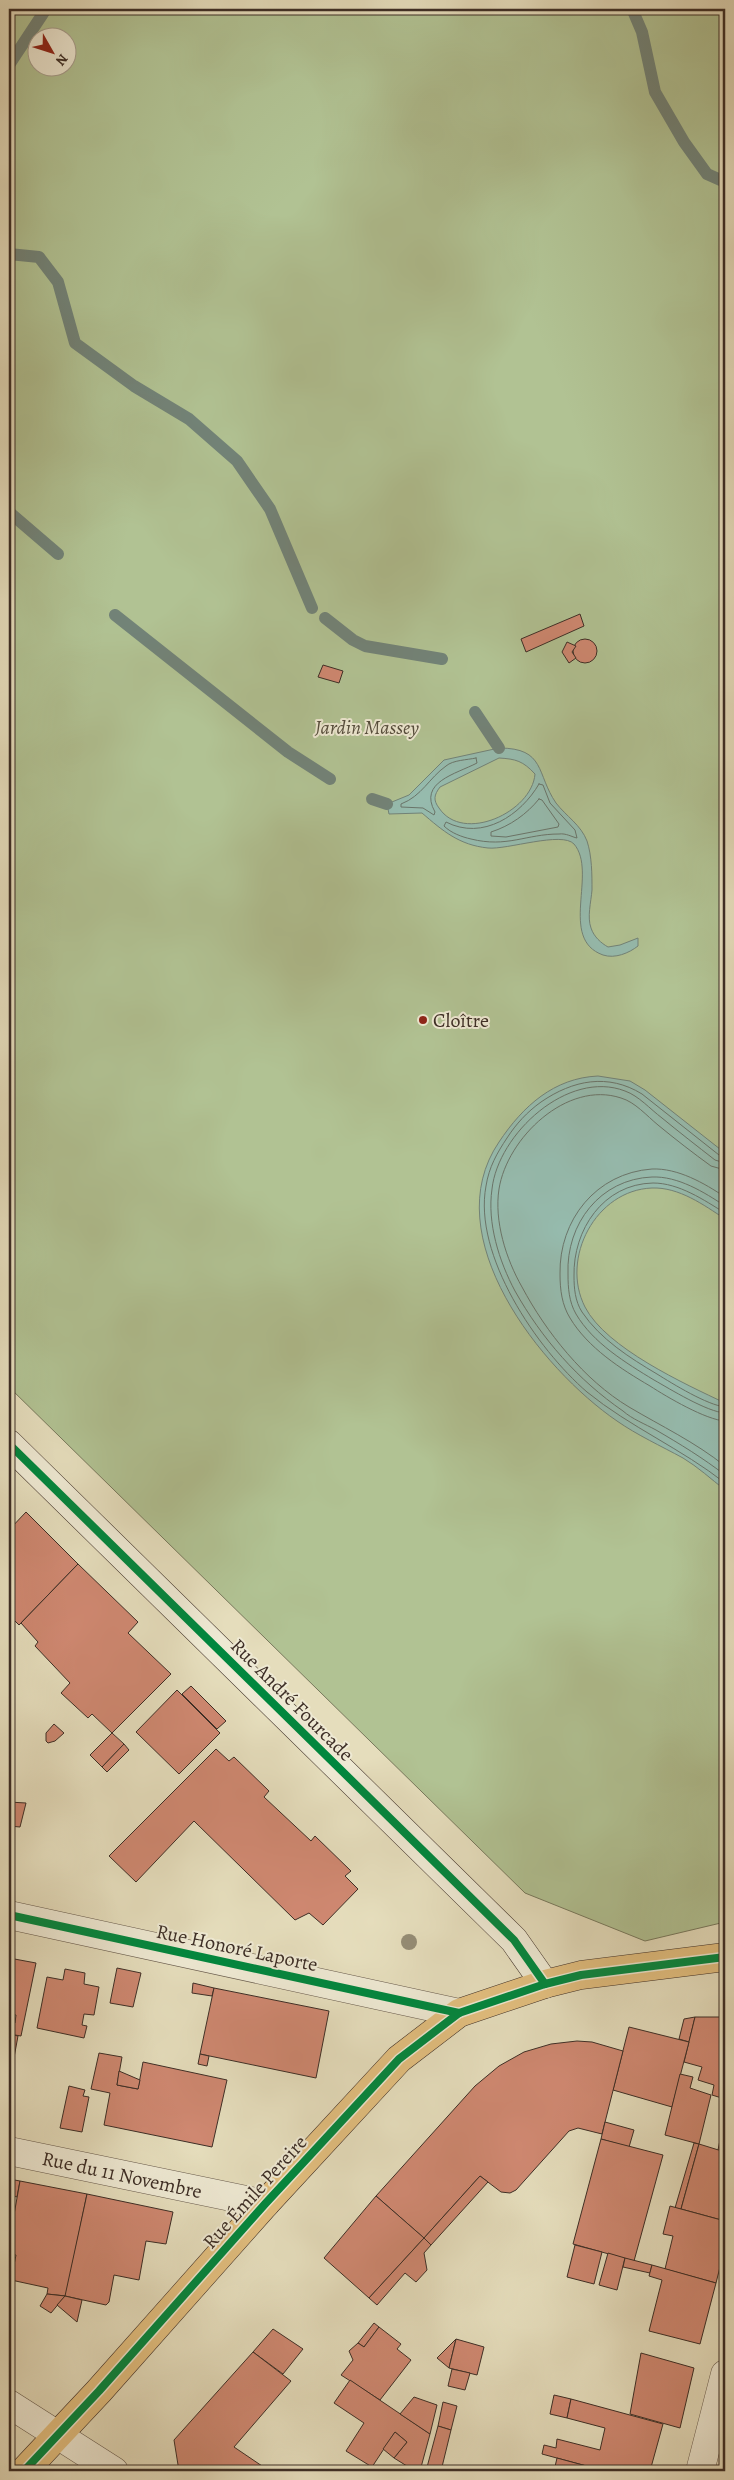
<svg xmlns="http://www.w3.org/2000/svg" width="734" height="2480" font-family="Alegreya,serif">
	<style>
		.green { fill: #b1c293; stroke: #77785c; fill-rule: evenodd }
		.water { fill: #96bcaf; stroke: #728378; fill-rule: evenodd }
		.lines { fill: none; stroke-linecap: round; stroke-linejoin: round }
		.shore { stroke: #6a756a; stroke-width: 1 }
		.stream { stroke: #728378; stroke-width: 12 }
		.building { fill: #cf8871; stroke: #3d2e26 }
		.street-casing { stroke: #675a4c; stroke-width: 29 }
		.secondary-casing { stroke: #3d2e26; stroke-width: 29 }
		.primary-casing { stroke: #3d2e26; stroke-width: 29 }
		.street { stroke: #eee9d3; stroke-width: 28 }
		.secondary { stroke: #eee9d3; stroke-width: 28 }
		.primary { stroke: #e2be7e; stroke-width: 28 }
		.cycleway-casing { stroke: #eee9d3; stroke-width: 11 }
		.cycleway { stroke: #00873e; stroke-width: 8 }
		.tree { fill: #958d76 }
		.poi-dot { fill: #8f2418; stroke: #eee9d3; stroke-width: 2 }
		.labels { text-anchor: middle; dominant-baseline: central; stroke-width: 4; stroke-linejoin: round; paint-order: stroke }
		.park-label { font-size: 20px; font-style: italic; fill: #544c3c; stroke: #eee9d3 }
		.poi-label { font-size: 20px; fill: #3d2e26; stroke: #eee9d3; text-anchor: start }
		.street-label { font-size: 20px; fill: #3d2e26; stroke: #eee9d3 }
	</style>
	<rect width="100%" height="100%" fill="#e5ddbc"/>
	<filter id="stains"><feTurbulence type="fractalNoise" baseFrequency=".004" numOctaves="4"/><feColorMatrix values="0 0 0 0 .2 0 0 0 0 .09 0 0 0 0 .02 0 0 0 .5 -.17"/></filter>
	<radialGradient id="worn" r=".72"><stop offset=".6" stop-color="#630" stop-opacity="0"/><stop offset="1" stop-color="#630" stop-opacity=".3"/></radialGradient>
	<path class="green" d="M9,9H725V1922L645,1941L525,1893L9,1387ZM38,38H68V68H38Z"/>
	<g class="water">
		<path d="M499,748C546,748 536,774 556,803C566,816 581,825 587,841C592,856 592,875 592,890C591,902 587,917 591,928C594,937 601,943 608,947L620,945L638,938V946C629,953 615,959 603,955C558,939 598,872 574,844C562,831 507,850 488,848C459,845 443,831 422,813L389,814L387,804L409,795L444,760ZM499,758C516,759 523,761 535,774C532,812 463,844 439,808C433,800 434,795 440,787Z"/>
		<path d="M598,1076L630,1081L645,1090L725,1153V1219C704,1205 679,1187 652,1188C596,1190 560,1258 585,1307C606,1348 685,1384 725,1403V1490C711,1479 698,1467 683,1458C661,1446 637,1435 617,1421C541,1369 435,1236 499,1142C523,1106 554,1078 598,1076Z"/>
	</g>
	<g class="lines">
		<g class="shore">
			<path d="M476,758L477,763C456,774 418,782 435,812L434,815L423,808L401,807V804C422,796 429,778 446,766C453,760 467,760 476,758Z"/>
			<path d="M539,784L543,785L550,803L575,830L577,838C572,837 566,833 559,834C526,834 507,848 471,839C462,837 451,833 444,826L446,822C483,841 521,815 539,784Z"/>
			<path d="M539,799L542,800L559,824L558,827L506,837L491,836V832C510,826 527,814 539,799Z"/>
			<path d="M725,1157L719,1155L642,1094C608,1073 573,1080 541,1102C527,1112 516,1124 507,1138C497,1153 489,1167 486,1186C473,1255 537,1349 587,1392C630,1427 682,1449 725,1483"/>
			<path d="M725,1163L715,1160C697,1146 679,1132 662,1118C650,1109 639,1096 625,1091C568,1069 498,1134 492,1189C487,1223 499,1261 515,1291C542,1339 578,1380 623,1411C632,1419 645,1424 656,1430C680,1444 703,1458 725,1475"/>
			<path d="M725,1170L711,1166C693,1153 675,1139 658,1125C647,1116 635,1102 621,1098C567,1080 507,1138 499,1189C494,1221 506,1259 522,1287C546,1332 584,1380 629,1407C661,1426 695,1442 725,1466"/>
			<path d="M725,1197C704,1183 678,1168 652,1169C596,1173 559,1220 560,1274C560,1290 562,1305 570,1318C588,1348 621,1369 650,1386C667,1397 706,1420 725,1421"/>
			<path d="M725,1206C704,1192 678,1176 652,1177C600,1179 566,1224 568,1274C568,1288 569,1302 576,1314C593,1343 626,1363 654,1380C670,1389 707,1412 725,1413"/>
			<path d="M725,1213C704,1200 679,1183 653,1183C603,1184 573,1230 574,1276C574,1288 575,1301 582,1312C600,1339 630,1358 657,1374C673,1384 707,1405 725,1407"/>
		</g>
		<g class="stream">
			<path d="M633,11L642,32L655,92L684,142L707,174L725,182"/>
			<path d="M9,65L46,9"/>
			<path d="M9,254L39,257L58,282L75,343L134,386L189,419L237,461L270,509L312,608"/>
			<path d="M9,512L58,554"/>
			<path d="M115,615L288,752L330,779"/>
			<path d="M325,618L353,640L365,646L442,659"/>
			<path d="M475,712L499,748"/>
			<path d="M372,799L387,804"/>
		</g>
	</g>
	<g class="building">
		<path d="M580,614L584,626L526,652L521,639Z"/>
		<circle cx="585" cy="651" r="12"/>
		<path d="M567,642L576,646L572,652L576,658L569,663L562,652Z"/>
		<path d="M323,665L343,671L339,683L318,677Z"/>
		<path d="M26,1512L78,1564L19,1625L9,1615V1530Z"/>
		<path d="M78,1564L138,1622L128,1633L171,1674L112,1733L92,1714L88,1718L61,1693L70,1683L35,1646L38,1642L21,1623Z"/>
		<path d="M191,1686L226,1721L217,1729L182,1694Z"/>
		<path d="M177,1690L220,1733L179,1774L136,1732Z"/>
		<path d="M54,1724L64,1733L55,1741L48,1743L46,1741V1733Z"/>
		<path d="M112,1733L124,1744L102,1767L90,1755Z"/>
		<path d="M124,1744L129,1750L107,1772L102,1767Z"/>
		<path d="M216,1749L229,1761L234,1757L269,1791L264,1797L311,1841L315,1836L351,1871L345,1876L358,1889L323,1925L309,1913L295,1920L194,1821L136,1882L109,1856Z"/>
		<path d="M9,1802L26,1803L20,1827L9,1826Z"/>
		<path d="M9,1958L36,1963L21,2036L9,2034V2023H15L16,2015L9,2014Z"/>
		<path d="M117,1968L141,1973L133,2007L110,2003Z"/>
		<path d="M65,1969L85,1973L84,1984L99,1987L94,2015L84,2014L82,2025L87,2026L84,2038L37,2028L47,1977L63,1980Z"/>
		<path d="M193,1983L214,1988L212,1996L192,1993Z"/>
		<path d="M214,1988L329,2011L316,2078L200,2054Z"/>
		<path d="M695,2017L689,2042L679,2039L684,2019Z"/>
		<path d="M695,2017H725V2099L712,2095L714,2085L698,2080L702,2067L684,2062Z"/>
		<path d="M629,2027L689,2042L672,2107L613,2090Z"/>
		<path d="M9,2034L18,2036L13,2063L9,2062Z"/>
		<path d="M577,2041L592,2042L623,2051L602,2134L578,2128L569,2131L516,2190L510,2193L501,2192L480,2176L424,2238L376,2196L475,2086L499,2066L524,2052L551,2044Z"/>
		<path d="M99,2053L122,2057L117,2085L138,2089L143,2062L227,2080L212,2147L104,2125L110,2093L91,2089Z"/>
		<path d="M200,2054L209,2056L207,2066L198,2064Z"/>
		<path d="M119,2071L140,2080L138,2089L117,2085Z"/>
		<path d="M680,2074L693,2077L690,2088L711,2095L699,2144L665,2135Z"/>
		<path d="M69,2086L85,2090L83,2096L89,2097L82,2132L60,2128Z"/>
		<path d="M605,2122L634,2130L629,2147L601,2139Z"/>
		<path d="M601,2139L663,2155L634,2261L573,2244Z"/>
		<path d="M720,2140L725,2141V2152L718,2150Z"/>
		<path d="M694,2143L699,2144L681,2209L675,2208Z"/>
		<path d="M699,2144L725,2152V2221L681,2209Z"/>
		<path d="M480,2176L488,2182L431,2245L424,2238Z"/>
		<path d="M9,2179L20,2181L17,2197L9,2195Z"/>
		<path d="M20,2181L87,2194L66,2296L47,2294L48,2288L11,2280L16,2255L9,2254V2243Z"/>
		<path d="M87,2194L173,2212L166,2244L146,2241L139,2280L114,2275L109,2302L106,2305L65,2296Z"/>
		<path d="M376,2196L424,2238L369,2298L324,2258Z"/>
		<path d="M670,2206L725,2221V2247L716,2283L665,2269L673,2236L663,2234Z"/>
		<path d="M424,2238L431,2245L424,2253L427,2270L416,2282L405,2273L377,2305L369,2298Z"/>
		<path d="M575,2245L602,2252L594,2284L567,2277Z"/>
		<path d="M608,2253L625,2258L617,2290L599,2285Z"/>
		<path d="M625,2258L652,2265L650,2273L623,2267Z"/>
		<path d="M652,2265L716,2283L700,2344L649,2331L662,2280L649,2276Z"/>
		<path d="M47,2294L65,2296L51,2313L40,2306Z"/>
		<path d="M65,2296L82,2300L77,2322L57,2305Z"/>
		<path d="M374,2323L379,2327L364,2347L358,2343Z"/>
		<path d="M379,2327L401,2344L397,2349L411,2360L380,2400L341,2375L353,2360L349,2351L358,2343L364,2347Z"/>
		<path d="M273,2329L303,2349L283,2374L253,2352Z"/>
		<path d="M456,2339L449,2368L437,2358Z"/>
		<path d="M456,2339L484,2347L477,2375L449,2368Z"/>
		<path d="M253,2352L291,2381L234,2447L265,2468L263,2471H179L174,2440Z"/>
		<path d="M641,2353L694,2368L680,2428L630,2414Z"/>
		<path d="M452,2369L470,2373L465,2390L448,2386Z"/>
		<path d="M350,2380L430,2434L420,2471H415L394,2458L407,2442L395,2432L372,2467L346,2451L364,2423L334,2403Z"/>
		<path d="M554,2395L571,2399L567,2418L550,2414Z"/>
		<path d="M414,2397L437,2405L430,2434L400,2414Z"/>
		<path d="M571,2399L663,2424L650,2471H605L542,2454L544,2445L556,2448L557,2439L600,2450L605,2428L567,2418Z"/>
		<path d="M443,2402L457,2406L451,2430L438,2426Z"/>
		<path d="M438,2426L451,2430L441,2471H426Z"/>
		<path d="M395,2432L407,2442L394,2458L383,2449Z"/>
		<path d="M723,2454H725V2471H719Z"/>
		<path d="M557,2458L605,2471H554Z"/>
	</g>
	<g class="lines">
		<g class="street-casing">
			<g id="street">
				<path d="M9,1915L459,2013"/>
				<path d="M9,2151L265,2204"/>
				<path d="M9,2404L114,2471"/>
				<path d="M700,2471L725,2374"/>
			</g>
		</g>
		<g class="secondary-casing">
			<path id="secondary" d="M9,1444L514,1940L545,1984"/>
		</g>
		<g class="primary-casing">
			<path id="primary" d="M24,2471L99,2391L265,2204L399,2059L459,2013L545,1984L581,1975L725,1957"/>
		</g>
		<use href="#street" class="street"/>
		<use href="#secondary" class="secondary"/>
		<use href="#primary" class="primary"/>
		<g class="cycleway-casing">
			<g id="cycleway">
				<path d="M9,1444L514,1940L545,1984"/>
				<path d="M9,1915L459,2013"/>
				<path d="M24,2471L99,2391L265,2204L399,2059L459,2013L545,1984L581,1975L725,1957"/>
			</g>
		</g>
		<use href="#cycleway" class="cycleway"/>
	</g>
	<circle class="tree" cx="409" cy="1942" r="8"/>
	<circle class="poi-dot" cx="423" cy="1020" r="5"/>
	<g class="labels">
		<g class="park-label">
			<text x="367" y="727">Jardin Massey</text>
		</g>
		<g class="poi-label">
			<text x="433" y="1020">Cloître</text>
		</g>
		<g class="street-label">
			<text transform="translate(292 1700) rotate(45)">Rue André Fourcade</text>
			<text transform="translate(237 1948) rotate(12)">Rue Honoré Laporte</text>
			<text transform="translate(122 2175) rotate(12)">Rue du 11 Novembre</text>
			<text transform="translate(255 2192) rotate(-48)">Rue Émile Pereire</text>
		</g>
	</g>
	<rect width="734" height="2480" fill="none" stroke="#e5ddbc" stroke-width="30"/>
	<rect x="10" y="10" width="714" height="2460" fill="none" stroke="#3d2e26" stroke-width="2.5"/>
	<rect x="15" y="15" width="704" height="2450" fill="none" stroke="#3d2e26"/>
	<g transform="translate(52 52) rotate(129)"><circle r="24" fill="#eee9d3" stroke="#a79e8e"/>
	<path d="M0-4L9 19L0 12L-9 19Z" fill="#8f2418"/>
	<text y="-8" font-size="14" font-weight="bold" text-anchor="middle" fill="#3d2e26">N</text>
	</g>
	<rect width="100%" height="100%" filter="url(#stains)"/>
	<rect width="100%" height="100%" fill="url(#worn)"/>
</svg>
